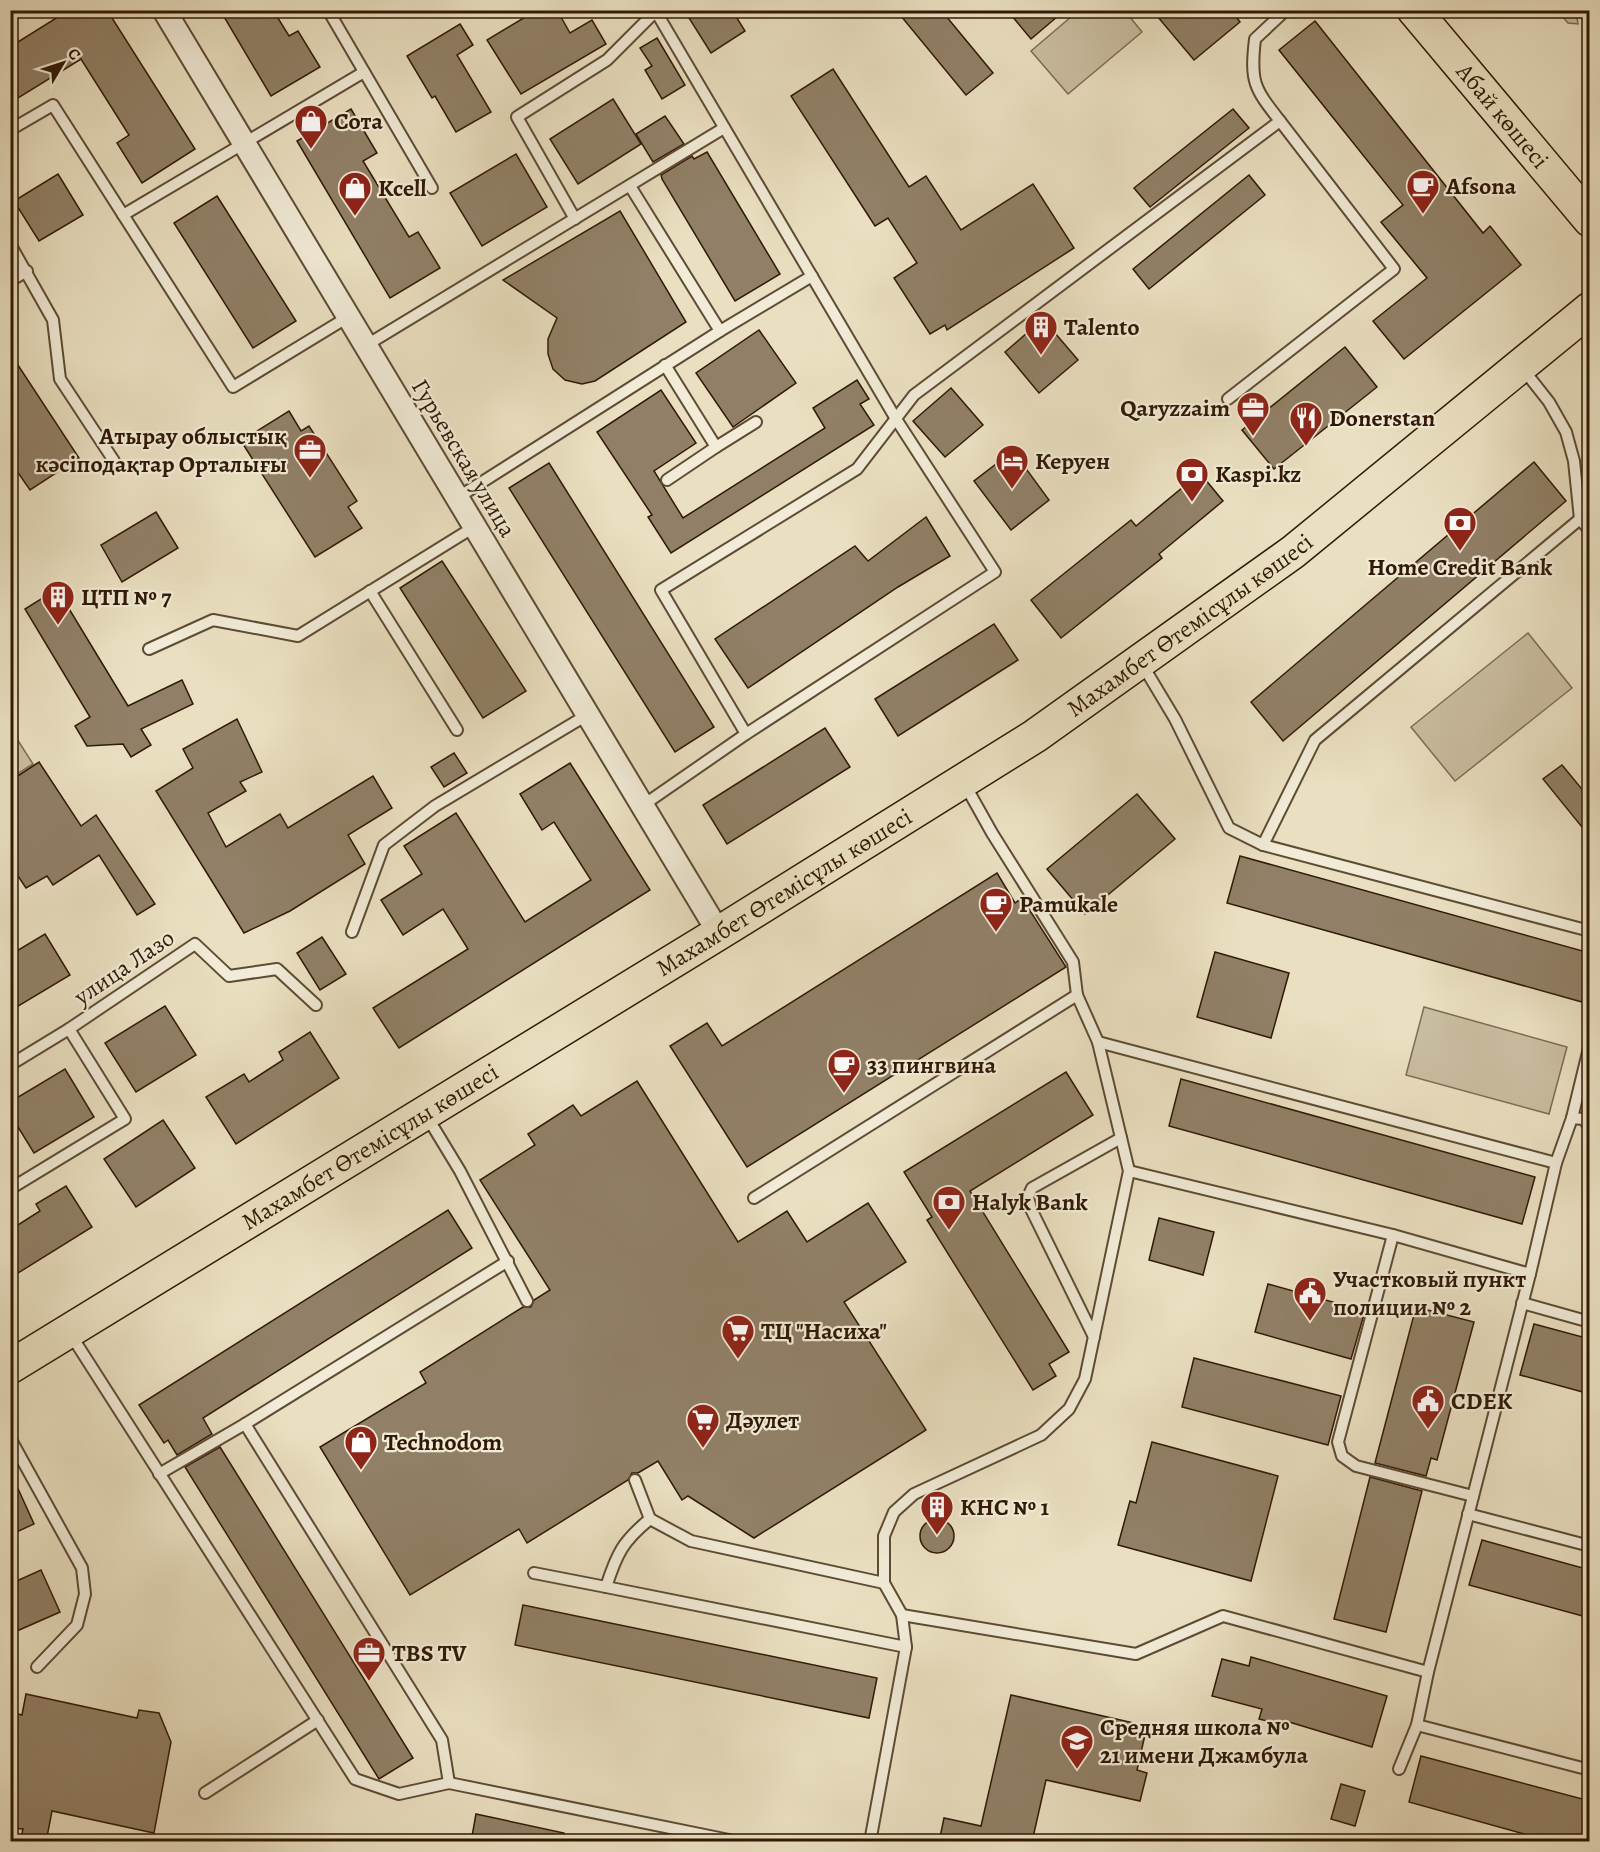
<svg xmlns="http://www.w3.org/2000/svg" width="1600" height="1852" font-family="Alegreya,serif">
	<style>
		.green { fill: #cabea1; stroke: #7d6c53; stroke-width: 1.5 }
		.building { fill: #918067; stroke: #301905; stroke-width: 1.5 }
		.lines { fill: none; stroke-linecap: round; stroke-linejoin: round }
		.lane-casing { stroke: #5e4b34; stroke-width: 14 }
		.street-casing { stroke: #5e4b34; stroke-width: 26 }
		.primary-casing { stroke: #301905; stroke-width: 36 }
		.lane { stroke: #f1ebd7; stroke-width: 10 }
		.street { stroke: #f1ebd7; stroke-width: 22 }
		.primary { stroke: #eae0c1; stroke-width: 33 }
		.labels { text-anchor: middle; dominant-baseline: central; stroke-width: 4.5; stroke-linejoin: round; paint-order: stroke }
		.street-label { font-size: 24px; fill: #301905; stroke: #f1ebd7 }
		.poi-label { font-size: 24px; font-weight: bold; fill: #301905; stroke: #f1ebd7; text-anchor: start }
	</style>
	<rect width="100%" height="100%" fill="#eae0c1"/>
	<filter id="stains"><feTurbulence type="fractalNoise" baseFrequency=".00333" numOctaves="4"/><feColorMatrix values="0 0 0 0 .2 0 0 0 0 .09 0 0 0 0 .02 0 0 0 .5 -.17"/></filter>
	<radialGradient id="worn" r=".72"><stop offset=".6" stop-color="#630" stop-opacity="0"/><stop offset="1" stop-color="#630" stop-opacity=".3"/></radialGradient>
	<g class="green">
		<path d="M1078,11H1125L1142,32L1068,94L1031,51Z"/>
		<path d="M1558,11H1576L1578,24L1568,23Z"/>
		<path d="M1528,633L1572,688L1455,781L1411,727Z"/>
		<path d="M10,728L33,764L11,778H10Z"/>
		<path d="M1424,1007L1567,1047L1549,1114L1406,1075Z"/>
	</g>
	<g class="building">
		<path d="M69,10H107L195,149L142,183L117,143L129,135L81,59L10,103V47Z"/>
		<path d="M220,10H273L289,36L298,31L320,67L271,96Z"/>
		<path d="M537,10H557L570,33L592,20L606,44L521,94L487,40Z"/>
		<path d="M684,10H732L745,31L711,53Z"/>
		<path d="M896,10H941L993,73L966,95Z"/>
		<path d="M1007,10H1065L1031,39Z"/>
		<path d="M1152,10H1231L1240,22L1194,60Z"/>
		<path d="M1315,21L1483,233L1490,226L1521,265L1404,359L1373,321L1427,278L1381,222L1403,205L1279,50Z"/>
		<path d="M460,24L473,45L457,55L491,112L456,132L435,96L432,98L407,56Z"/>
		<path d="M657,38L685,85L662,99L645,70L652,66L640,48Z"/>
		<path d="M833,69L909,187L926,176L961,230L1033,184L1074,248L947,330L945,325L930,334L894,278L917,263L888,218L875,226L791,96Z"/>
		<path d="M613,99L641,144L578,184L550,139Z"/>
		<path d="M351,109L377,153L363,161L409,237L418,232L440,268L390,298L297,141Z"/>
		<path d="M1233,109L1249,128L1150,207L1134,188Z"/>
		<path d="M665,116L684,144L653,162L636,134Z"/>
		<path d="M707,152L780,274L735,301L662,179L661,175L692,156L694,159Z"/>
		<path d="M516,154L547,207L482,246L450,193Z"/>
		<path d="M58,174L83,215L39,241L14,201Z"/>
		<path d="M1249,175L1265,195L1149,289L1133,269Z"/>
		<path d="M217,196L296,321L253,348L174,223Z"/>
		<path d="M620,211L686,322L595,381L582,384L565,380L553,369L548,354V339L557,318L503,280Z"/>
		<path d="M1043,319L1078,360L1039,393L1005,352Z"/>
		<path d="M759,330L796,383L733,427L696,373Z"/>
		<path d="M1345,347L1377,387L1274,469L1242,430Z"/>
		<path d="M10,353L79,458L30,490L10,461Z"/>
		<path d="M857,380L869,399L860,404L874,425L671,553L648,517L652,515L597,432L661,390L696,443L654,471L683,518L825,428L813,408Z"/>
		<path d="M951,388L983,425L945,457L913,421Z"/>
		<path d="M289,411L301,431L309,426L357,501L348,507L362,528L315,557L241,441Z"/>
		<path d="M1013,451L1049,500L1011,530L974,481Z"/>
		<path d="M1534,462L1566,501L1283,741L1251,702Z"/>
		<path d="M549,463L714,727L675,752L509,488Z"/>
		<path d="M1200,473L1223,501L1159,554L1162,558L1061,638L1031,600L1131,520L1136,526Z"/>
		<path d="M156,512L178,548L122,582L101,545Z"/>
		<path d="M926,517L950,556L898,587L748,688L715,639L855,546L868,561Z"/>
		<path d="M442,561L526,691L483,718L400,588Z"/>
		<path d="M57,589L128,706L182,680L193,704L141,729L151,745L131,757L123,744L87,746L75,726L90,717L25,609Z"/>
		<path d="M994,624L1018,660L898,736L875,699Z"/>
		<path d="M237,719L262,772L240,782L246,791L208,813L226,847L280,814L288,828L373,776L392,808L348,835L365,864L290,911L244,933L156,791L193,768L183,749Z"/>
		<path d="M825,728L850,767L727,844L703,805Z"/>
		<path d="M454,753L467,773L444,787L431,767Z"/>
		<path d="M39,762L81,826L96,815L155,904L137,915L99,855L53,885L47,876L26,888L10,864V781Z"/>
		<path d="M570,763L650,890L399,1048L373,1008L468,949L443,909L403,935L381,900L422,874L404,846L456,813L525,922L591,880L554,822L542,830L520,794Z"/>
		<path d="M1562,765L1590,799V837L1543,779Z"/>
		<path d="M1137,794L1175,839L1085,914L1047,869Z"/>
		<path d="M1240,856L1590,953V973L1582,1002L1227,903Z"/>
		<path d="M997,873L1015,903L1022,898L1066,967L747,1167L670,1046L707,1023L722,1046Z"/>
		<path d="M45,934L70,975L10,1011V955Z"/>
		<path d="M322,937L346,974L320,990L297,953Z"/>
		<path d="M1215,952L1289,973L1271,1038L1197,1017Z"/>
		<path d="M165,1006L196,1055L136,1092L105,1043Z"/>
		<path d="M310,1032L339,1078L236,1144L206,1097L244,1074L249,1082L283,1060L279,1052Z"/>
		<path d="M65,1069L94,1117L34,1153L10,1114V1102Z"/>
		<path d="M1066,1072L1093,1115L970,1191L1069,1352L1049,1364L1056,1376L1033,1390L927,1220L932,1217L904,1172Z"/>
		<path d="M1181,1079L1535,1177L1522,1224L1169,1126Z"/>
		<path d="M637,1081L738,1242L787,1211L807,1242L868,1203L906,1262L844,1302L926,1430L754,1538L688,1496L682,1500L658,1461L638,1473H632L628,1480L527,1543L519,1529L410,1595L320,1447L426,1383L420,1372L523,1307H531L534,1300L550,1290L480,1180L535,1145L528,1134L573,1105L581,1116Z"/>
		<path d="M163,1120L195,1168L136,1207L104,1159Z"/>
		<path d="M66,1186L92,1227L10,1278V1230L40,1211L36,1204Z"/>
		<path d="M448,1210L472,1248L203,1418L212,1434L177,1455L168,1440L164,1443L139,1405Z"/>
		<path d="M1159,1218L1214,1232L1203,1275L1149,1260Z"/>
		<path d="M1268,1284L1365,1311L1351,1359L1255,1332Z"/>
		<path d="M1416,1307L1474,1322L1437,1460L1431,1458L1426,1476L1375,1463Z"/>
		<path d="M1534,1324L1590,1339V1394L1520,1375Z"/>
		<path d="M1194,1358L1341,1396L1328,1445L1182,1407Z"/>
		<path d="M1152,1442L1278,1476L1251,1581L1118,1545L1130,1501L1136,1503Z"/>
		<path d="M220,1447L413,1758L379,1779L185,1467Z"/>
		<path d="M10,1471L34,1524L10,1535Z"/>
		<path d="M1370,1477L1422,1491L1386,1632L1334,1619Z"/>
		<circle cx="937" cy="1536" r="17"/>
		<path d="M1482,1540L1590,1570V1618L1469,1585Z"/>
		<path d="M41,1570L60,1612L10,1634V1584Z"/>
		<path d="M523,1605L877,1678L869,1718L515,1645Z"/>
		<path d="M1251,1657L1387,1696L1372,1747L1289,1722L1287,1726L1259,1719L1262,1709L1212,1696L1222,1659L1249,1666Z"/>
		<path d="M26,1694L137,1718L139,1710L159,1713L171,1742L154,1833L52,1811L46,1842H20L23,1829L10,1828V1712L22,1715Z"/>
		<path d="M1011,1695L1147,1726L1137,1770L1147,1773L1140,1801L1046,1780L1032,1842H939L944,1818L981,1826Z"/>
		<path d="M1421,1756L1590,1801V1842H1553L1409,1802Z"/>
		<path d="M1341,1784L1365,1791L1355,1826L1331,1819Z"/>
		<path d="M476,1814L564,1833L563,1842H471Z"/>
	</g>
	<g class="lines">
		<g class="lane-casing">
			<g id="lane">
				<path d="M328,10L432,188"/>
				<path d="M10,130L53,105L233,387L348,317"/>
				<path d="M630,186L720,331"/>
				<path d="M123,215L364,72"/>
				<path d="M575,219L517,117L607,60L655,12"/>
				<path d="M10,244L53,320L60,379L114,461"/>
				<path d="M10,281L27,271"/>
				<path d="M365,346L724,128"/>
				<path d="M665,365L716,447L756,422"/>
				<path d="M1523,369L1549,402L1566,432L1574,461L1580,519L1590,531"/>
				<path d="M1228,399L1394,269L1280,121"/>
				<path d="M667,480L716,447"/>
				<path d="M457,498L720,331L812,276"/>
				<path d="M370,591L457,730"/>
				<path d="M149,649L213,620L298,636L474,527"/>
				<path d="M1142,664L1175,719L1229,828L1263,845L1315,740L1580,519"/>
				<path d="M746,734L661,590L857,469L914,395L1280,121C1254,88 1250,82 1255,39L1286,10"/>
				<path d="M642,806L746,734L995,572L896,419L655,10"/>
				<path d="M1263,845L1590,931"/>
				<path d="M352,932L384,845L435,806L587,715"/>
				<path d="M1098,1042L1556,1163L1530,1274L1393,1235L1129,1171"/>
				<path d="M10,1065L69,1029L195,944L229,976L277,969L316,1005"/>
				<path d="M426,1115L460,1171L527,1301"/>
				<path d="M1572,1118L1583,1119L1590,1127"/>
				<path d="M1556,1163L1572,1118L1590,1044"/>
				<path d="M10,1189L125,1119L69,1029"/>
				<path d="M754,1198L1077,995"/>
				<path d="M1393,1235L1338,1442L1342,1456L1356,1466L1473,1496"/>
				<path d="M1530,1274L1428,1672L1417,1725L1590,1770"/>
				<path d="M1522,1303L1590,1322"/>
				<path d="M71,1335L355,1779L399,1794L449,1783L739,1842"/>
				<path d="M1094,1337L1031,1209L1028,1197L1032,1188L1121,1138"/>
				<path d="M10,1438L82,1568L85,1594L77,1625L37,1667"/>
				<path d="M159,1474L245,1424"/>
				<path d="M635,1480L650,1519C623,1541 617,1553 606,1587L906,1647"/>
				<path d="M1468,1514L1590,1546"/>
				<path d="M650,1519L691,1541L884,1583"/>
				<path d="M534,1573L606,1587"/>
				<path d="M902,1615L1136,1654L1223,1616L1428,1672"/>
				<path d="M1399,1769L1417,1725"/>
				<path d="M449,1783L442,1740L245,1424L508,1261"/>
				<path d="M205,1793L318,1720"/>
				<path d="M870,1842L906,1647L902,1615L884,1583V1536L894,1512L914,1494L1041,1435L1069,1409L1085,1379L1129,1171L1098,1042L1077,995L1073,962L992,833L964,783"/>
			</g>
		</g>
		<g class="street-casing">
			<path id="street" d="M164,10L719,933"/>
		</g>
		<g class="primary-casing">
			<g id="primary">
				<path id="s1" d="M1414,10L1590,220"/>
				<path id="s2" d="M10,1367L719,933L1035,736L1293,552L1590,309"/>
			</g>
		</g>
		<use href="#lane" class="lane"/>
		<use href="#street" class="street"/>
		<use href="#primary" class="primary"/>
	</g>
	<defs>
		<g id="shop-pin" transform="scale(1.725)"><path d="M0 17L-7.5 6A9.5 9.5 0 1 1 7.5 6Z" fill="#8f2418" stroke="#f1ebd7"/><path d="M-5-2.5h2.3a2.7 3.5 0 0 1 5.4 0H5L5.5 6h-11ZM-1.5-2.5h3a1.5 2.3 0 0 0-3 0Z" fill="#fff"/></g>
		<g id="cafe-pin" transform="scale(1.725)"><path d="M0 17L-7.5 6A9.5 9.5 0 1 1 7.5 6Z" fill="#8f2418" stroke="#f1ebd7"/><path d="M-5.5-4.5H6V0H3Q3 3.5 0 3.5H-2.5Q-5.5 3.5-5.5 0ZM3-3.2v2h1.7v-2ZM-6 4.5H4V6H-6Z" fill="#fff"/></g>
		<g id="building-pin" transform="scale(1.725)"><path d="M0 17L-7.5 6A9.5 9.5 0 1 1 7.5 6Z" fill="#8f2418" stroke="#f1ebd7"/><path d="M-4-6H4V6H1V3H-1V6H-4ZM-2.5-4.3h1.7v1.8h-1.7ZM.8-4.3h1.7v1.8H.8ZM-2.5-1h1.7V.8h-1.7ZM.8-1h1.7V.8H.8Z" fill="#fff"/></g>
		<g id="office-pin" transform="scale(1.725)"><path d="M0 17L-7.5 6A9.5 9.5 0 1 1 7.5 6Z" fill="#8f2418" stroke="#f1ebd7"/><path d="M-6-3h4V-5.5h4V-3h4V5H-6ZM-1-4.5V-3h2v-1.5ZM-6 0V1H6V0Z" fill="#fff"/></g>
		<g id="restaurant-pin" transform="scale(1.725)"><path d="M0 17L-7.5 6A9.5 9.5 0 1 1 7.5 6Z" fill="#8f2418" stroke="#f1ebd7"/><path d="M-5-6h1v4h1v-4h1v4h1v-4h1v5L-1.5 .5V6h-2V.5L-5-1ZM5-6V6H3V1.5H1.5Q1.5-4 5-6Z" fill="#fff"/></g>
		<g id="hotel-pin" transform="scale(1.725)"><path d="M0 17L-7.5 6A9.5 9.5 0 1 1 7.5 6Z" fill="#8f2418" stroke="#f1ebd7"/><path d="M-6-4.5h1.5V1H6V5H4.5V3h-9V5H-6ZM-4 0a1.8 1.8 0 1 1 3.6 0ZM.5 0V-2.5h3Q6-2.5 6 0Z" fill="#fff"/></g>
		<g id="bank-pin" transform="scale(1.725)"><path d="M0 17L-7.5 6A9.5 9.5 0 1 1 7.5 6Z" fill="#8f2418" stroke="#f1ebd7"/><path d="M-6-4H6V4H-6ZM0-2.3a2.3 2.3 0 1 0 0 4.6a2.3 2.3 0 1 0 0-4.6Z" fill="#fff"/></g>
		<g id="civic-pin" transform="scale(1.725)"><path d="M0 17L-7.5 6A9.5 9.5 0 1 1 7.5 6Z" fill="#8f2418" stroke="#f1ebd7"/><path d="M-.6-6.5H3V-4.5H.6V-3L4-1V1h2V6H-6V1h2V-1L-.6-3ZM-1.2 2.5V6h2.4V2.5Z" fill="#fff"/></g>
		<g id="supermarket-pin" transform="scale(1.725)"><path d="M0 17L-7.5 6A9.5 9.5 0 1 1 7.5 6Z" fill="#8f2418" stroke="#f1ebd7"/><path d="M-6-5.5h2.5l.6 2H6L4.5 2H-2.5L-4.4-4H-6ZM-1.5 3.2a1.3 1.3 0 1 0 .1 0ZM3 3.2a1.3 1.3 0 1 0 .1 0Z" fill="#fff"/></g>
		<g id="school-pin" transform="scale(1.725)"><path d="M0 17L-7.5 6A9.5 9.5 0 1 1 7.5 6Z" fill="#8f2418" stroke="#f1ebd7"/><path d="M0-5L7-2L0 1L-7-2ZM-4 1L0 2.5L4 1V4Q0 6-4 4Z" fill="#fff"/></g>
	</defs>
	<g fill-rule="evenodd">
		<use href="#shop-pin" x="311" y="121"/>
		<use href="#cafe-pin" x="1423" y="186"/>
		<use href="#shop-pin" x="355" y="188"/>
		<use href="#building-pin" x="1041" y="327"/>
		<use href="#office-pin" x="1253" y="408"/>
		<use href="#restaurant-pin" x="1306" y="418"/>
		<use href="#office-pin" x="310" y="450"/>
		<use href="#hotel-pin" x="1012" y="461"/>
		<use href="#bank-pin" x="1192" y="474"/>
		<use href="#bank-pin" x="1460" y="523"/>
		<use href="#building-pin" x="58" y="597"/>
		<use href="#cafe-pin" x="996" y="904"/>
		<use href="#cafe-pin" x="844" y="1065"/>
		<use href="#bank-pin" x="949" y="1202"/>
		<use href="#civic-pin" x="1310" y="1293"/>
		<use href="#supermarket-pin" x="738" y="1331"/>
		<use href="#civic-pin" x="1428" y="1401"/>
		<use href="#supermarket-pin" x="703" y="1420"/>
		<use href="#shop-pin" x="361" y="1442"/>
		<use href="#building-pin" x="937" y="1507"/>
		<use href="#office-pin" x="369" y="1653"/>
		<use href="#school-pin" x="1077" y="1741"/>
	</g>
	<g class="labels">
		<g class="street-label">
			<text stroke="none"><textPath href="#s1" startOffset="138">Абай көшесі</textPath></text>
			<text transform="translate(464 458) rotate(59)">Гурьевская улица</text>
			<text stroke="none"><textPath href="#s2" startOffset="1394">Махамбет Өтемісұлы көшесі</textPath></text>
			<text stroke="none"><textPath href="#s2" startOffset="908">Махамбет Өтемісұлы көшесі</textPath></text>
			<text transform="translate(124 967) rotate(-34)">улица Лазо</text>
			<text stroke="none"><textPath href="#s2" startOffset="422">Махамбет Өтемісұлы көшесі</textPath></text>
		</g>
		<g class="poi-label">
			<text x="334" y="121">Сота</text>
			<text x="1446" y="186">Afsona</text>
			<text x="378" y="188">Kcell</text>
			<text x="1064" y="327">Talento</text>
			<text x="1230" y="408" text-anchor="end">Qaryzzaim</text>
			<text x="1329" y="418">Donerstan</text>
			<text x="287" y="436" text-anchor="end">Атырау облыстық<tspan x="287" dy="28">кәсіподақтар Орталығы</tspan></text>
			<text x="1035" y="461">Керуен</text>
			<text x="1215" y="474">Kaspi.kz</text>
			<text x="1460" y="567" text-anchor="middle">Home Credit Bank</text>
			<text x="81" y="597">ЦТП № 7</text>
			<text x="1019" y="904">Pamukale</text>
			<text x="867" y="1065">33 пингвина</text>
			<text x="972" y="1202">Halyk Bank</text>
			<text x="1333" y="1279">Участковый пункт<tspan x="1333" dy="28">полиции № 2</tspan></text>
			<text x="761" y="1331">ТЦ "Насиха"</text>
			<text x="1451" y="1401">CDEK</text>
			<text x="726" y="1420">Дәулет</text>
			<text x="384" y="1442">Technodom</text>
			<text x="960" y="1507">КНС № 1</text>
			<text x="392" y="1653">TBS TV</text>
			<text x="1100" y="1727">Средняя школа №<tspan x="1100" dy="28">21 имени Джамбула</tspan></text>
		</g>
	</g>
	<rect width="1600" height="1852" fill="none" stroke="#eae0c1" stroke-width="36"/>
	<rect x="12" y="12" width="1576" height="1828" fill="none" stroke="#301905" stroke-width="3"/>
	<rect x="18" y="18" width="1564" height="1816" fill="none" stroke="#301905" stroke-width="1.5"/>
	<g transform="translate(63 63) rotate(51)" stroke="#f1ebd7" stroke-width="4.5" paint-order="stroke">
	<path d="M0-4.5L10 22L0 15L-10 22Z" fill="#301905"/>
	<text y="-9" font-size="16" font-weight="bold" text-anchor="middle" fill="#301905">С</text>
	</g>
	<rect width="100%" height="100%" filter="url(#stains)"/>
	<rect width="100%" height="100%" fill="url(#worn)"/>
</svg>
